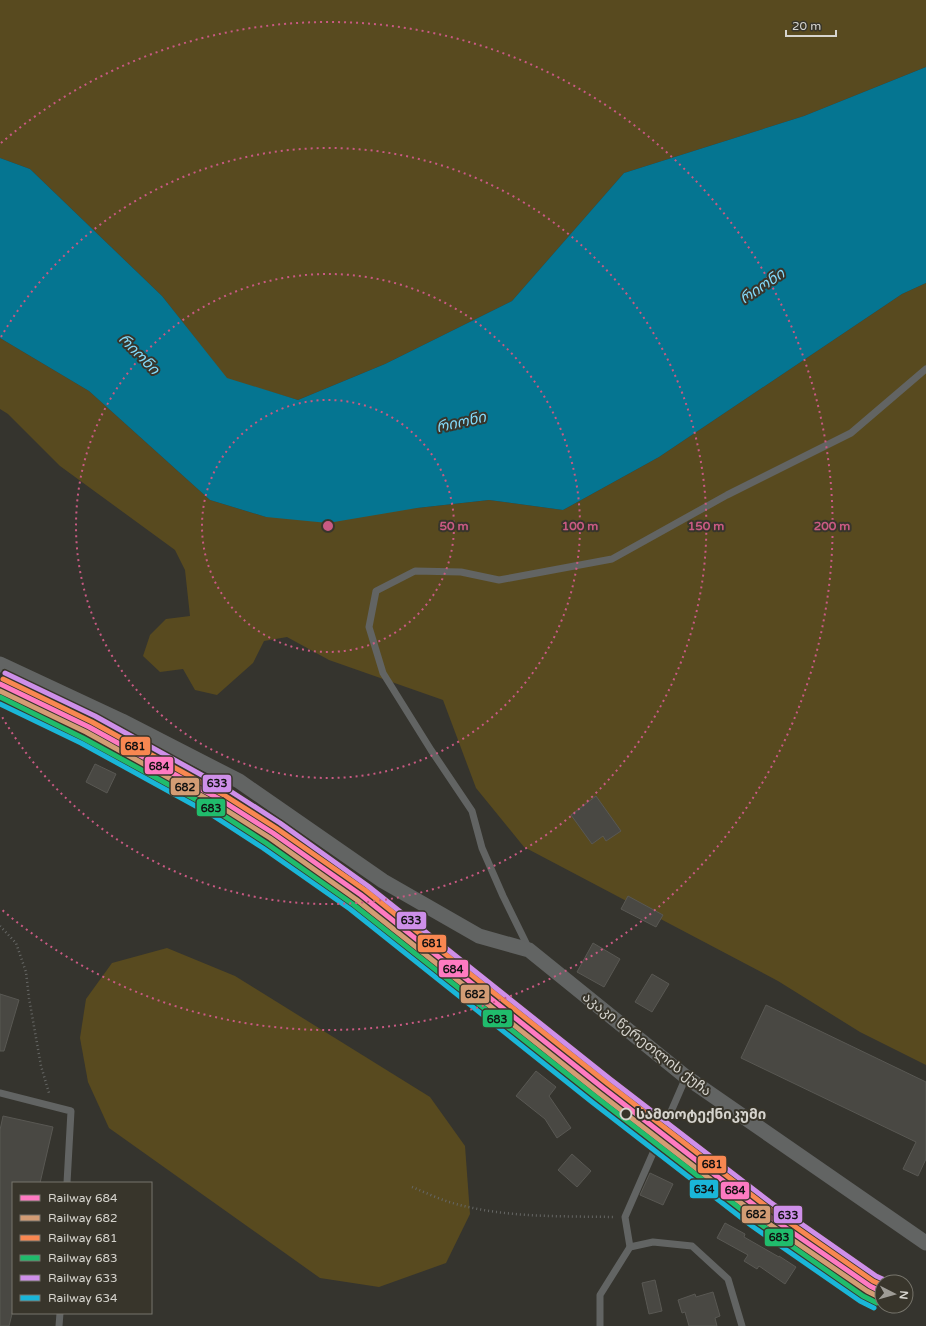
<svg xmlns="http://www.w3.org/2000/svg" width="926" height="1326" font-family="'Varela Round','Noto Sans Georgian',sans-serif">
	<style>
		.green { fill: #584a1f }
		.water { fill: #057591 }
		.building { fill: #494843; stroke: #595853 }
		.lines { fill: none; stroke-linecap: round; stroke-linejoin: round }
		.path { stroke: #666765; stroke-width: 2.5; stroke-dasharray: 1 3; stroke-linecap: butt }
		.lane { stroke: #626463; stroke-width: 7 }
		.street { stroke: #626463; stroke-width: 15 }
		.rail-1-casing { stroke: #38352b; stroke-width: 8 }
		.rail-2-casing { stroke: #38352b; stroke-width: 8 }
		.rail-3-casing { stroke: #38352b; stroke-width: 8 }
		.rail-4-casing { stroke: #38352b; stroke-width: 8 }
		.rail-5-casing { stroke: #38352b; stroke-width: 8 }
		.rail-6-casing { stroke: #38352b; stroke-width: 8 }
		.rail-1 { stroke: #fe7ac1; stroke-width: 5 }
		.rail-2 { stroke: #d39c74; stroke-width: 5 }
		.rail-3 { stroke: #f88751; stroke-width: 5 }
		.rail-4 { stroke: #20bc6c; stroke-width: 5 }
		.rail-5 { stroke: #ce8fe9; stroke-width: 5 }
		.rail-6 { stroke: #1ab6d8; stroke-width: 5 }
		.ring { fill: none; stroke: #c95a83; stroke-width: 2; stroke-dasharray: 2 4 }
		.stop-dot { fill: #38352b; stroke: #d6d4ce; stroke-width: 2 }
		.labels { text-anchor: middle; dominant-baseline: central; stroke-width: 4; stroke-linejoin: round; paint-order: stroke }
		.street-label { font-size: 14px; fill: #d6d4ce; stroke: #38352b }
		.stop-label { font-size: 14px; font-weight: bold; fill: #d6d4ce; stroke: #38352b; text-anchor: start }
		.water-label { font-size: 15px; font-style: italic; fill: #83dafa; stroke: #38352b }
		.centre { fill: #c95a83; stroke: #38352b; stroke-width: 2 }
		.ring-label { font-size: 12px; text-anchor: middle; font-weight: bold; fill: #c95a83; stroke: #38352b; stroke-width: 4; stroke-linejoin: round; paint-order: stroke }
		.line-badge { stroke: #38352b; stroke-width: 1.5 }
		.pale-badge-label { font-size: 11px; text-anchor: middle; font-weight: bold; fill: #111 }
	</style>
	<rect width="100%" height="100%" fill="#35342e"/>
	<g class="green">
		<path d="M0,0H926V67L804,116L624,173L512,301L385,364L298,400L227,379L162,296L30,169L0,158Z"/>
		<path d="M926,283V1065L860,1032L778,981L524,847L476,788L443,700L329,660L287,637L264,641L253,663L217,695L195,690L183,669L160,672L143,656L150,635L166,619L190,616L185,570L175,550L60,466L8,414L0,409V338L89,391L210,500L266,517L417,508L489,500L563,510L659,457L902,294Z"/>
		<path d="M167,948L235,976L430,1097L465,1146L470,1214L446,1263L379,1287L320,1278L109,1128L88,1082L80,1038L86,999L112,963Z"/>
	</g>
	<path class="water" d="M926,67V283L902,294L659,457L563,510L489,500L417,508L328,523L266,517L210,500L89,391L0,338V158L30,169L162,296L227,378L298,400L385,364L512,301L624,173L804,116Z"/>
	<g class="building">
		<path d="M95,764L116,774L107,793L86,782Z"/>
		<path d="M596,796L621,831L606,841L603,836L592,844L571,815Z"/>
		<path d="M628,896L663,915L656,927L621,909Z"/>
		<path d="M593,943L620,959L604,987L577,972Z"/>
		<path d="M652,974L669,984L652,1012L635,1002Z"/>
		<path d="M0,994L19,1000L4,1051H0Z"/>
		<path d="M766,1005L926,1082V1159L918,1176L903,1169L916,1142L741,1058Z"/>
		<path d="M536,1071L556,1087L549,1096L571,1128L557,1138L545,1119L516,1096Z"/>
		<path d="M3,1116L53,1127L40,1183H13V1310L9,1326H0V1130Z"/>
		<path d="M572,1154L591,1171L577,1187L558,1170Z"/>
		<path d="M650,1173L673,1184L663,1205L640,1195Z"/>
		<path d="M725,1223L745,1234L744,1237L779,1257V1256L796,1267L785,1284L759,1266L757,1269L744,1261L748,1255L717,1238Z"/>
		<path d="M655,1280L662,1311L649,1314L642,1283Z"/>
		<path d="M713,1292L720,1316L715,1318L717,1326H689L685,1312L682,1313L678,1300L695,1294L696,1297Z"/>
	</g>
	<g class="lines">
		<g class="path">
			<path d="M0,926L16,943L26,972L29,998L41,1066L49,1093"/>
			<path d="M412,1187C424,1192 437,1198 449,1202C502,1218 559,1216 614,1217"/>
		</g>
		<g class="lane">
			<path d="M529,949L503,896L482,848L472,811L431,750L383,673L369,627L376,591L415,571L461,572L499,580L612,559L727,495L851,433L926,369"/>
			<path d="M0,1093L71,1111L67,1183"/>
			<path d="M663,1130L686,1077"/>
			<path d="M630,1247L625,1217L660,1137"/>
			<path d="M59,1326L60,1313"/>
			<path d="M600,1326V1295L630,1247L653,1242L692,1246L728,1279L742,1326"/>
		</g>
		<path class="street" d="M0,664L122,721L239,781L383,881L479,936L529,950L686,1077L926,1243"/>
		<g class="rail-1-casing">
			<path id="rail-1" d="M0,684L89,727L221,800L273,833L361,895L603,1088L763,1212L870,1286L882,1292"/>
		</g>
		<g class="rail-2-casing">
			<path id="rail-2" d="M0,691L86,732L218,805L270,838L357,900L599,1093L759,1217L867,1291L879,1297"/>
		</g>
		<g class="rail-3-casing">
			<path id="rail-3" d="M3,679L92,722L224,795L276,828L365,890L607,1083L767,1207L873,1281L882,1285"/>
		</g>
		<g class="rail-4-casing">
			<path id="rail-4" d="M0,697L83,738L215,810L266,843L354,905L596,1097L756,1221L863,1296L877,1303"/>
		</g>
		<g class="rail-5-casing">
			<path id="rail-5" d="M5,673L95,716L227,789L280,823L368,886L610,1079L770,1202L876,1276L887,1281"/>
		</g>
		<g class="rail-6-casing">
			<path id="rail-6" d="M0,704L81,743L212,815L263,848L350,909L592,1102L752,1226L860,1301L874,1308"/>
		</g>
		<use href="#rail-1" class="rail-1"/>
		<use href="#rail-2" class="rail-2"/>
		<use href="#rail-3" class="rail-3"/>
		<use href="#rail-4" class="rail-4"/>
		<use href="#rail-5" class="rail-5"/>
		<use href="#rail-6" class="rail-6"/>
	</g>
	<g class="ring">
		<circle cx="328" cy="526" r="126"/>
		<circle cx="328" cy="526" r="252"/>
		<path d="M1 337A378 378 0 1 1 1 715"/>
		<path d="M1 143A504 504 0 1 1 1 909"/>
	</g>
	<circle class="stop-dot" cx="626" cy="1114" r="5.5"/>
	<g class="labels">
		<g class="street-label">
			<text transform="translate(647 1044) rotate(38)">აკაკი წერეთლის ქუჩა</text>
		</g>
		<g class="stop-label">
			<text x="636" y="1114">სამთოტექნიკუმი</text>
		</g>
		<g class="water-label">
			<text transform="translate(762 286) rotate(-34)">რიონი</text>
			<text transform="translate(139 354) rotate(45)">რიონი</text>
			<text transform="translate(461 422) rotate(-13)">რიონი</text>
		</g>
	</g>
	<circle cx="328" cy="526" r="6" class="centre"/>
	<g class="ring-label">
		<text x="454" y="530">50 m</text>
		<text x="580" y="530">100 m</text>
		<text x="706" y="530">150 m</text>
		<text x="832" y="530">200 m</text>
	</g>
	<g class="line-badge">
		<rect x="120" y="736" width="31" height="20" rx="4" fill="#f88751"/>
		<rect x="144" y="756" width="30" height="19" rx="4" fill="#fe7ac1"/>
		<rect x="202" y="774" width="30" height="19" rx="4" fill="#ce8fe9"/>
		<rect x="170" y="777" width="30" height="19" rx="4" fill="#d39c74"/>
		<rect x="196" y="798" width="30" height="19" rx="4" fill="#20bc6c"/>
		<rect x="396" y="911" width="31" height="19" rx="4" fill="#ce8fe9"/>
		<rect x="417" y="934" width="30" height="19" rx="4" fill="#f88751"/>
		<rect x="438" y="959" width="31" height="19" rx="4" fill="#fe7ac1"/>
		<rect x="460" y="984" width="30" height="20" rx="4" fill="#d39c74"/>
		<rect x="482" y="1009" width="31" height="19" rx="4" fill="#20bc6c"/>
		<rect x="697" y="1155" width="30" height="19" rx="4" fill="#f88751"/>
		<rect x="689" y="1179" width="30" height="20" rx="4" fill="#1ab6d8"/>
		<rect x="720" y="1181" width="30" height="19" rx="4" fill="#fe7ac1"/>
		<rect x="741" y="1205" width="30" height="19" rx="4" fill="#d39c74"/>
		<rect x="773" y="1205" width="30" height="19" rx="4" fill="#ce8fe9"/>
		<rect x="764" y="1228" width="30" height="19" rx="4" fill="#20bc6c"/>
	</g>
	<g class="pale-badge-label">
		<text x="135" y="750">681</text>
		<text x="159" y="770">684</text>
		<text x="217" y="787">633</text>
		<text x="185" y="791">682</text>
		<text x="211" y="812">683</text>
		<text x="411" y="924">633</text>
		<text x="432" y="947">681</text>
		<text x="453" y="973">684</text>
		<text x="475" y="998">682</text>
		<text x="497" y="1023">683</text>
		<text x="712" y="1168">681</text>
		<text x="704" y="1193">634</text>
		<text x="735" y="1194">684</text>
		<text x="756" y="1218">682</text>
		<text x="788" y="1219">633</text>
		<text x="779" y="1241">683</text>
	</g>
	<rect x="12" y="1182" width="140" height="132" fill="#38352b" stroke="#77756c"/>
	<rect x="20" y="1195" width="20" height="6" fill="#fe7ac1" stroke="#77756c"/>
	<text x="48" y="1202" font-size="12" fill="#d6d4ce">Railway 684</text>
	<rect x="20" y="1215" width="20" height="6" fill="#d39c74" stroke="#77756c"/>
	<text x="48" y="1222" font-size="12" fill="#d6d4ce">Railway 682</text>
	<rect x="20" y="1235" width="20" height="6" fill="#f88751" stroke="#77756c"/>
	<text x="48" y="1242" font-size="12" fill="#d6d4ce">Railway 681</text>
	<rect x="20" y="1255" width="20" height="6" fill="#20bc6c" stroke="#77756c"/>
	<text x="48" y="1262" font-size="12" fill="#d6d4ce">Railway 683</text>
	<rect x="20" y="1275" width="20" height="6" fill="#ce8fe9" stroke="#77756c"/>
	<text x="48" y="1282" font-size="12" fill="#d6d4ce">Railway 633</text>
	<rect x="20" y="1295" width="20" height="6" fill="#1ab6d8" stroke="#77756c"/>
	<text x="48" y="1302" font-size="12" fill="#d6d4ce">Railway 634</text>
	<g transform="translate(894 1294) rotate(96)"><circle r="19" fill="#38352b" stroke="#77756c"/>
	<path d="M0-3L7 15L0 10L-7 15Z" fill="#9e9c96"/>
	<text y="-6" font-size="11" font-weight="bold" text-anchor="middle" fill="#d6d4ce">N</text>
	</g>
	<path d="M786 30v6h50v-6" fill="none" stroke="#d6d4ce" stroke-width="2"/>
	<text x="792" y="30" font-size="12" fill="#d6d4ce" stroke="#38352b" stroke-width="3" paint-order="stroke">20 m</text>
</svg>
